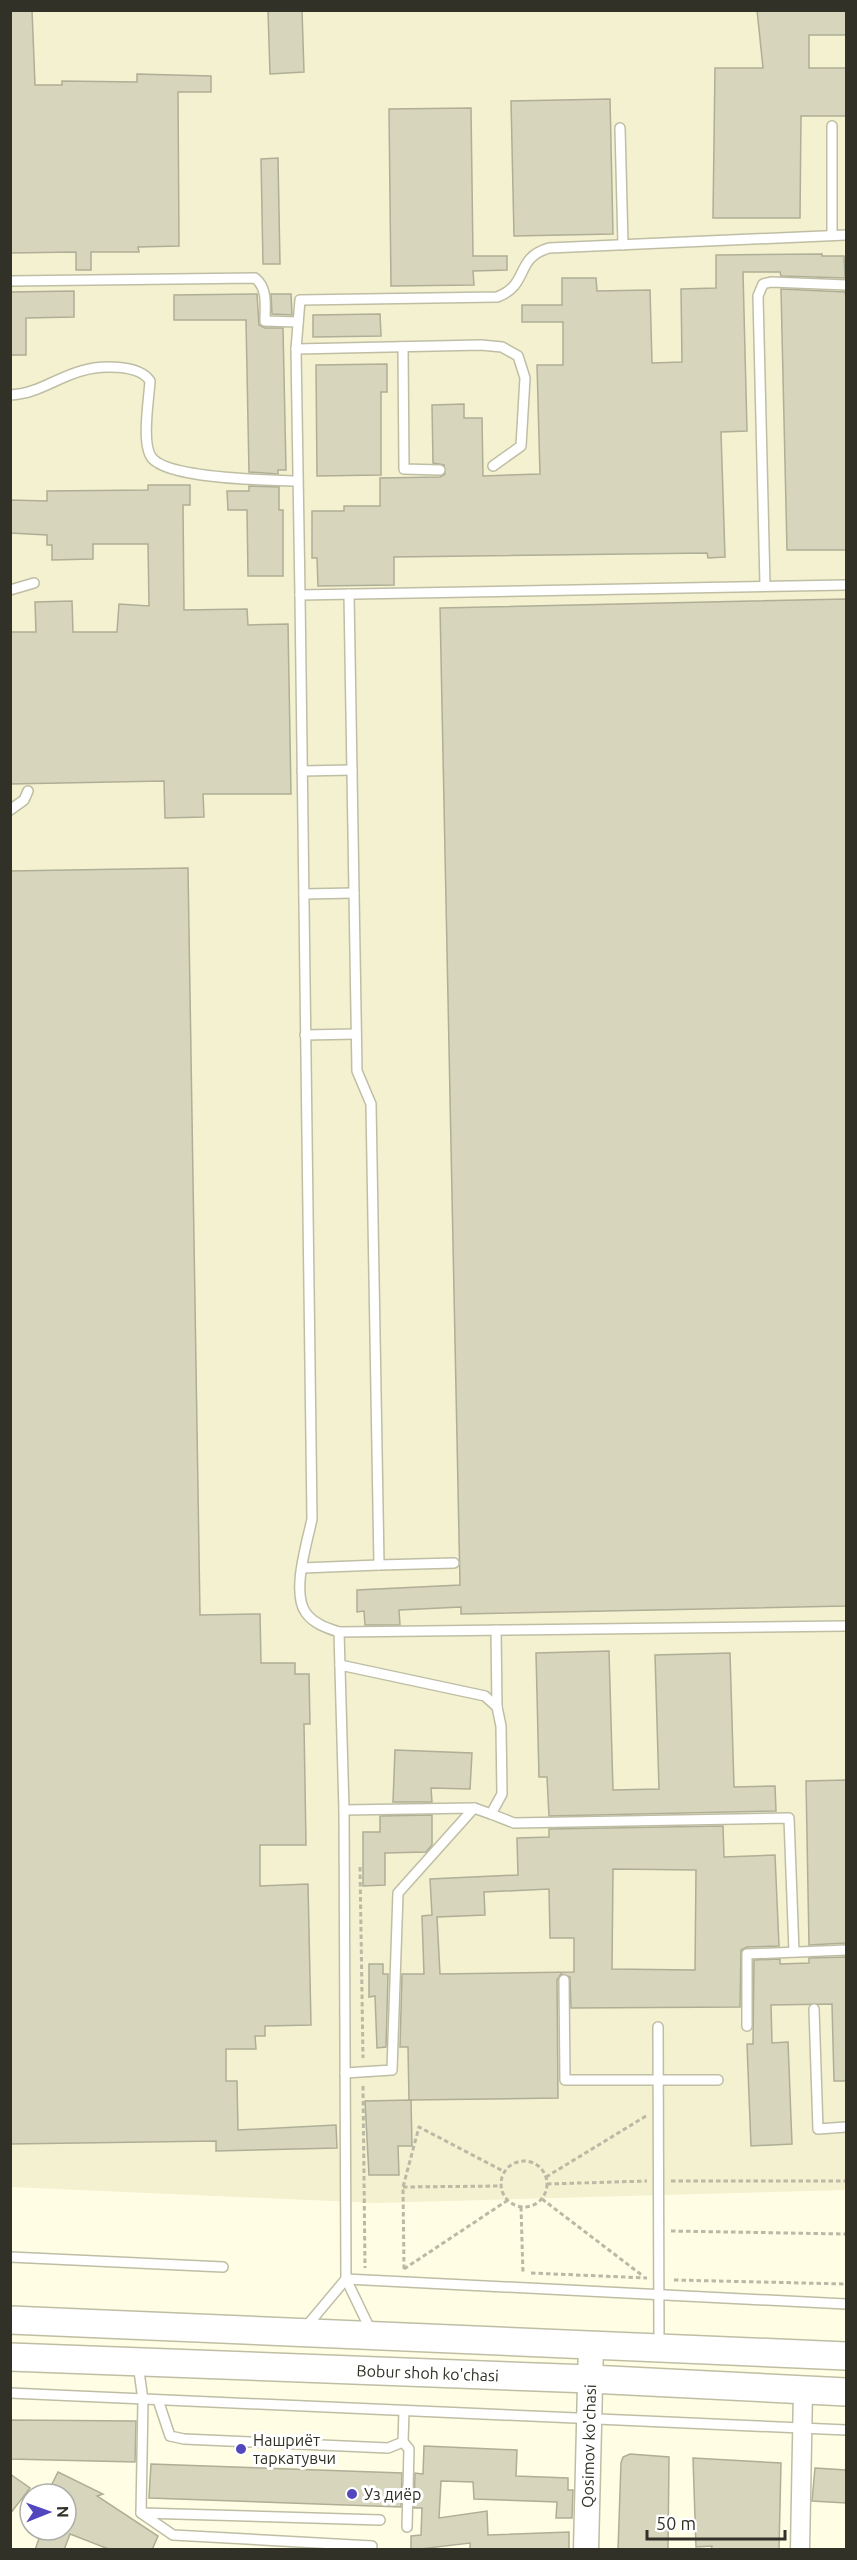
<svg xmlns="http://www.w3.org/2000/svg" width="857" height="2560" font-family="Ubuntu,sans-serif">
	<style>
		.built { fill: #f3f1cf }
		.building { fill: #d7d6bd; stroke: #afae96; stroke-width: 1.5; fill-rule: evenodd }
		.lines { fill: none; stroke-linecap: round; stroke-linejoin: round }
		.lane-casing { stroke: #bfbea5; stroke-width: 12 }
		.street-casing { stroke: #bfbea5; stroke-width: 21 }
		.secondary-casing { stroke: #bfbea5; stroke-width: 27 }
		.primary-casing { stroke: #bfbea5; stroke-width: 30 }
		.path { stroke: #bab9a5; stroke-width: 3; stroke-dasharray: 4.5 3; stroke-linecap: butt }
		.lane { stroke: #fff; stroke-width: 9 }
		.street { stroke: #fff; stroke-width: 18 }
		.secondary { stroke: #fff; stroke-width: 24 }
		.primary { stroke: #fff; stroke-width: 27 }
		.poi-dot { fill: #5247be; stroke: #fff; stroke-width: 2 }
		.labels { text-anchor: middle; dominant-baseline: central; stroke-width: 6; stroke-linejoin: round; paint-order: stroke }
		.street-label { font-size: 16px; fill: #313127; stroke: #fff }
		.poi-label { font-size: 16px; fill: #313127; stroke: #fff; text-anchor: start }
	</style>
	<rect width="100%" height="100%" fill="#fffde4"/>
	<path class="built" d="M11,11H846V2190L377,2203L11,2187Z"/>
	<g class="building">
		<path d="M11,10H32L35,85H62V81L137,82V74L211,76V92H178L179,246L138,247L139,252H91V270H76V252L10,253Z"/>
		<path d="M268,10H302L304,72L270,74Z"/>
		<path d="M757,10H846V35H809V68H846V116H801L800,218H713L715,68H763Z"/>
		<path d="M610,99L613,234L514,236L511,101Z"/>
		<path d="M471,108L473,256H507V270L473,271L474,285L391,286L389,109Z"/>
		<path d="M278,158L280,264H263L261,159Z"/>
		<path d="M822,254V256H844L845,278L781,276L780,272H743L747,431L721,432L725,557L708,558L707,553L394,557V585L318,586L317,558H312V511H344V506H380V478L440,477L445,474L444,465L433,463L432,405L464,404V418H482L483,476L540,474L537,365H563V322H522V305H562V278H596L597,291L650,290L652,363L682,362L681,289L716,288V255Z"/>
		<path d="M781,289L845,292L846,297V550H787Z"/>
		<path d="M74,291V317L26,318V355H10V292Z"/>
		<path d="M257,294L259,325L265,328H283L286,470H278V474L249,472L246,320H174V295Z"/>
		<path d="M271,294H291L292,315L272,314Z"/>
		<path d="M380,314L381,336L313,337V315Z"/>
		<path d="M387,364V392H381V475L317,476L316,365Z"/>
		<path d="M148,485H190V505H183L184,610L247,609L248,625L288,624L291,794H203L204,817L165,818L164,781L10,784V632H36L35,602L72,601L73,632H117L119,604L149,606L148,544H93V559L52,560V545H47V535L10,533V500L47,501V491L148,490Z"/>
		<path d="M249,486L279,487V510H283V576H248L247,510H228L227,491H249Z"/>
		<path d="M846,599V1606L461,1614V1607L399,1610L400,1625H365L364,1611L357,1612V1590L460,1585L440,608Z"/>
		<path d="M188,868L200,1615L260,1614L261,1663H295V1674H309L310,1724H304L306,1845H260V1886L308,1884L311,2025L265,2026V2036H255L256,2049H226V2081H237L238,2130L336,2125L337,2148L216,2151V2141L10,2144V871Z"/>
		<path d="M609,1651L613,1790L659,1789L655,1655L730,1653L734,1787L775,1786L776,1811L549,1816L547,1777H539L536,1653Z"/>
		<path d="M395,1750L472,1753L470,1789L431,1788L432,1802H393Z"/>
		<path d="M846,1780V1943L809,1945L806,1781Z"/>
		<path d="M432,1815V1845L426,1852L385,1853V1885L363,1886V1832H380V1816Z"/>
		<path d="M723,1826L724,1857L775,1855L779,1946L747,1947L741,1950L740,2007L571,2008L570,1977L561,1974L557,1980L558,2098L409,2100L408,2047H400L402,1974H424L422,1916L432,1915L430,1879L518,1875L517,1838L549,1837V1829ZM613,1869L696,1870L695,1970L612,1969ZM549,1889L550,1938H574V1972L440,1974L437,1917L485,1915L484,1892Z"/>
		<path d="M846,1957V2081H834L832,2004L771,2005L772,2043L788,2042L792,2144L751,2146L747,2044H753L754,1960L780,1959V1964L809,1963V1958Z"/>
		<path d="M369,1964H383V1974H388L386,2047L377,2048L375,1996L369,1997Z"/>
		<path d="M411,2100L412,2146H398L399,2175H369L365,2101Z"/>
		<path d="M10,2420L136,2421L135,2462L10,2459Z"/>
		<path d="M424,2446L517,2450L516,2476L568,2478V2490H573L572,2518H556L557,2502L474,2499L473,2482L441,2481L439,2518L487,2511L488,2535L569,2532V2550H470V2543L411,2550V2536L421,2535L422,2508H414L415,2473L423,2474Z"/>
		<path d="M630,2454L669,2457L668,2550H618L621,2463L623,2457Z"/>
		<path d="M693,2458L781,2463L779,2550H711L712,2546L696,2547Z"/>
		<path d="M151,2464L402,2473L401,2507L149,2498Z"/>
		<path d="M815,2468L846,2470V2503L812,2501Z"/>
		<path d="M58,2472L103,2494L97,2496L158,2536L152,2550H111L70,2534L64,2550H35L42,2530H66V2494H47Z"/>
		<path d="M10,2474L30,2488L10,2514Z"/>
	</g>
	<g class="lines">
		<g class="lane-casing">
			<g id="lane">
				<path d="M832,126V235"/>
				<path d="M620,128L623,245"/>
				<path d="M10,281L255,278C268,288 265,306 265,321L298,322"/>
				<path d="M403,347L404,469L440,470"/>
				<path d="M296,349L481,345L502,347L518,356L525,378L521,446L493,466"/>
				<path d="M10,395C37,394 56,378 81,371C100,365 139,364 150,381C149,399 141,445 152,458C169,479 268,480 296,481"/>
				<path d="M765,585L758,296L763,284L771,282L846,285"/>
				<path d="M846,585L300,595L312,1519C307,1543 291,1593 306,1613C314,1624 327,1628 339,1632L846,1626"/>
				<path d="M10,590L34,583"/>
				<path d="M300,595L296,349L300,300L497,297C530,285 514,258 549,248L846,235"/>
				<path d="M302,771L352,770"/>
				<path d="M10,810L24,800L28,791"/>
				<path d="M304,894L354,893"/>
				<path d="M305,1035L356,1034"/>
				<path d="M379,1565L454,1563"/>
				<path d="M302,1568L379,1565L371,1104L357,1071L349,594"/>
				<path d="M496,1630L497,1707"/>
				<path d="M339,1632L344,1810L346,2279L371,2331"/>
				<path d="M340,1665L485,1696L497,1707L501,1726L502,1794L491,1814L474,1808L344,1810"/>
				<path d="M491,1814L514,1823L789,1818L794,1952"/>
				<path d="M564,1980L565,2080H718"/>
				<path d="M814,2009L818,2129L846,2127"/>
				<path d="M747,2026V1954L846,1950"/>
				<path d="M658,2027L659,2345"/>
				<path d="M345,2073L392,2070L398,1893L474,1808"/>
				<path d="M10,2257L223,2267"/>
				<path d="M346,2279L846,2304"/>
				<path d="M305,2328L346,2279"/>
				<path d="M138,2364L143,2400L141,2513L173,2535L372,2546"/>
				<path d="M10,2393L846,2430"/>
				<path d="M158,2400L170,2436L184,2439L388,2448L403,2442L404,2411"/>
				<path d="M403,2442L409,2449L407,2527"/>
				<path d="M141,2513L380,2520"/>
			</g>
		</g>
		<g class="street-casing">
			<path id="street" d="M800,2550L803,2390"/>
		</g>
		<g class="secondary-casing">
			<g id="secondary">
				<path id="s1" d="M586,2550L591,2344"/>
			</g>
		</g>
		<g class="primary-casing">
			<g id="primary">
				<path d="M10,2320L846,2356"/>
				<path id="s2" d="M10,2357L590,2379L846,2392"/>
			</g>
		</g>
		<g class="path">
			<path d="M360,1867L363,2058"/>
			<path d="M363,2086L365,2268"/>
			<circle cx="524" cy="2184" r="23"/>
			<path d="M546,2177L646,2116"/>
			<path d="M671,2181H846"/>
			<path d="M547,2184L647,2181"/>
			<path d="M403,2187L502,2186"/>
			<path d="M542,2199L643,2276"/>
			<path d="M521,2207L523,2274"/>
			<path d="M671,2231L846,2234"/>
			<path d="M404,2269L403,2187L419,2127L505,2172"/>
			<path d="M404,2269L508,2200"/>
			<path d="M531,2273L647,2278"/>
			<path d="M674,2280L846,2284"/>
		</g>
		<use href="#lane" class="lane"/>
		<use href="#street" class="street"/>
		<use href="#secondary" class="secondary"/>
		<use href="#primary" class="primary"/>
	</g>
	<g class="poi-dot">
		<circle cx="241" cy="2449" r="6"/>
		<circle cx="352" cy="2494" r="6"/>
	</g>
	<g class="labels">
		<g class="street-label">
			<text stroke="none"><textPath href="#s2" startOffset="418">Bobur shoh ko'chasi</textPath></text>
			<text stroke="none"><textPath href="#s1" startOffset="104">Qosimov ko'chasi</textPath></text>
		</g>
		<g class="poi-label">
			<text x="253" y="2440">Нашриёт<tspan x="253" dy="18">таркатувчи</tspan></text>
			<text x="364" y="2494">Уз диёр</text>
		</g>
	</g>
	<rect width="857" height="2560" fill="none" stroke="#313127" stroke-width="24"/>
	<g transform="translate(48 2512) rotate(89)"><circle r="28" fill="#ffffff" stroke="#adada9" stroke-width="1.5"/>
	<path d="M0-4.5L10 22L0 15L-10 22Z" fill="#5247be"/>
	<text y="-9" font-size="16" font-weight="bold" text-anchor="middle" fill="#313127">N</text>
	</g>
	<path d="M647 2530v9h138v-9" fill="none" stroke="#313127" stroke-width="3"/>
	<text x="656" y="2530" font-size="18" fill="#313127" stroke="#ffffff" stroke-width="4.5" paint-order="stroke">50 m</text>
</svg>
